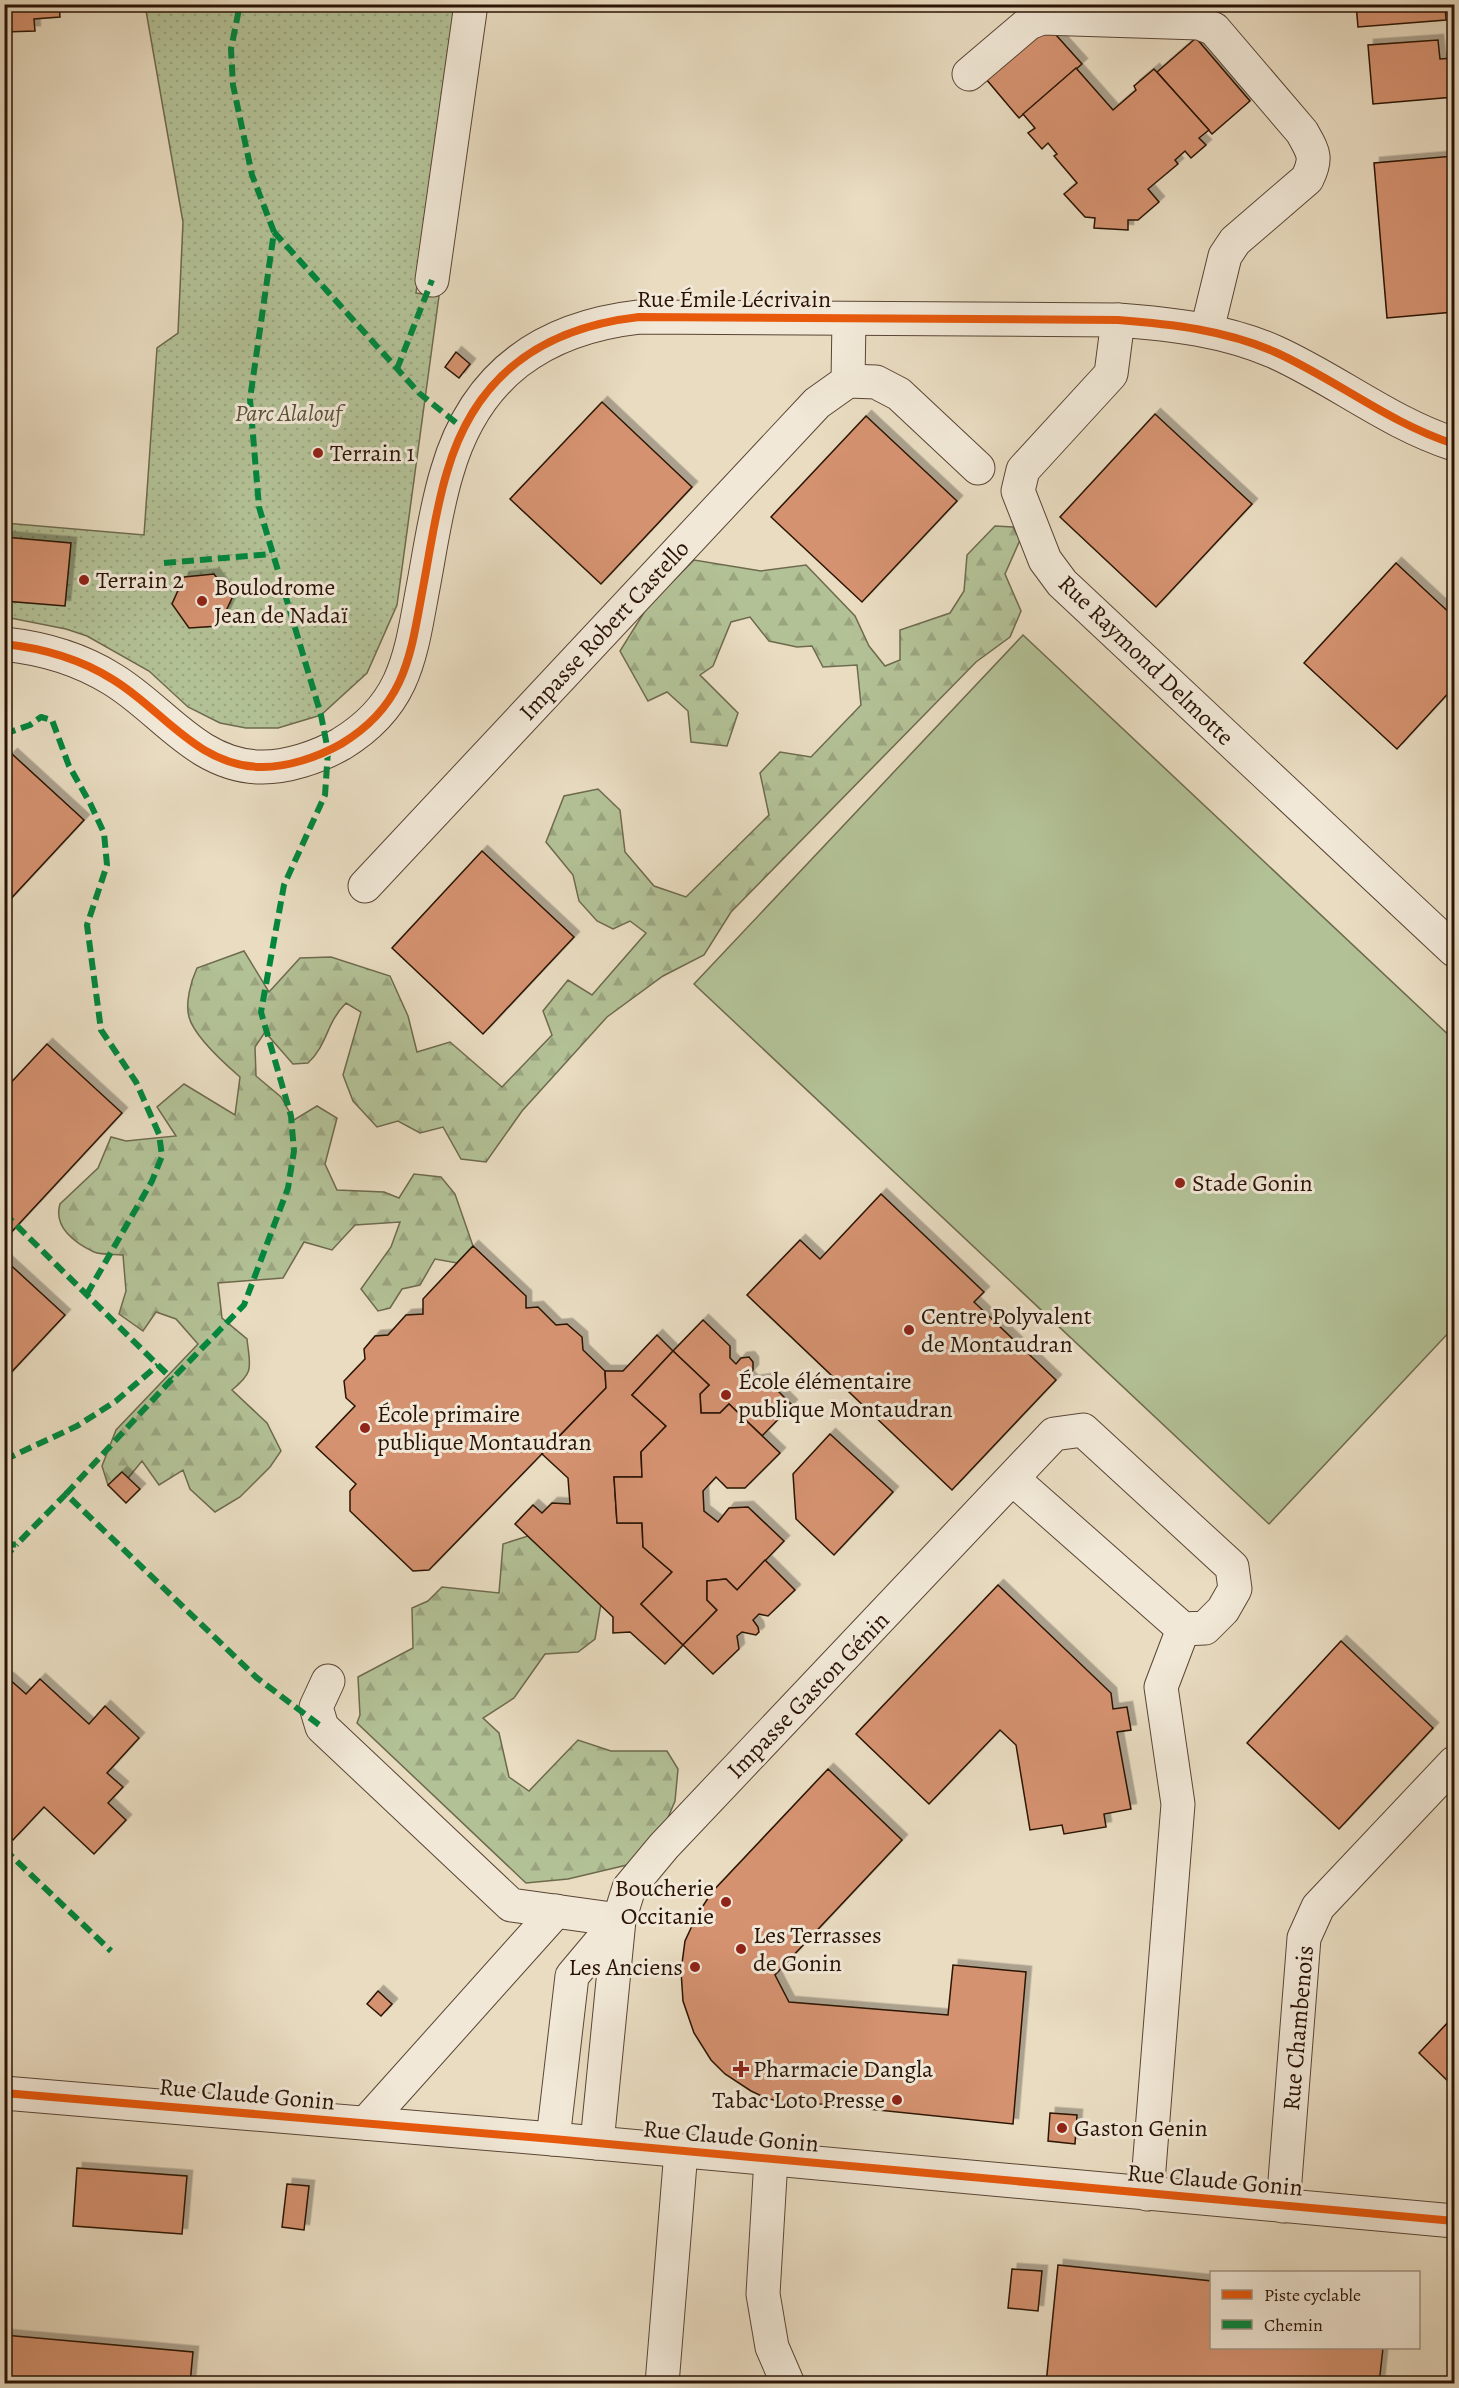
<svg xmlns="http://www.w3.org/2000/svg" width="1459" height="2388" font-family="Alegreya,serif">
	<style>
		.grass { fill: #b3c196; stroke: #6e6a4e; stroke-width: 1.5 }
		.forest { fill: url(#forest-firs); stroke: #6e6a4e; stroke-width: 1.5 }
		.park { fill: url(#park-dots); stroke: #6e6a4e; stroke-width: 1.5 }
		.building { fill: #d5926f; stroke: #2a1306; stroke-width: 1.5; filter: url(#shadow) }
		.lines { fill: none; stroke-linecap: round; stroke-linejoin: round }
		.minor-casing { stroke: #5a4535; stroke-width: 35 }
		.minor { stroke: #f1e8d7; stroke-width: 33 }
		.quiet { stroke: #00873e; stroke-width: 6; stroke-dasharray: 12 6; stroke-linecap: butt }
		.cycleway-casing { stroke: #f1e8d7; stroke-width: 11 }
		.cycleway { stroke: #e8590c; stroke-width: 8 }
		.poi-dot { fill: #8f2418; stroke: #f1e8d7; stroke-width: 2 }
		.labels { text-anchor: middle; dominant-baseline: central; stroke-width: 6; stroke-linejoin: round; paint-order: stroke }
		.street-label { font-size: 24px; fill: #2a1306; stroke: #f1e8d7 }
		.park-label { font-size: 24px; font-style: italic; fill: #5a5038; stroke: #f1e8d7 }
		.poi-label { font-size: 24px; fill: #2a1306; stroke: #f1e8d7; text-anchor: start }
	</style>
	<defs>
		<pattern id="forest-firs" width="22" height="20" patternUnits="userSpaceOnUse" patternTransform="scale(1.5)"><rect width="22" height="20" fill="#b3c196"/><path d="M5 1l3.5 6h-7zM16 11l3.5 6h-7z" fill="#9aa580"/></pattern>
		<pattern id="park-dots" width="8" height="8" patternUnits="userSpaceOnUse" patternTransform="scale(1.5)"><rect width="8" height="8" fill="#b3c196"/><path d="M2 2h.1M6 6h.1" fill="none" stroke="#9aa580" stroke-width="1.8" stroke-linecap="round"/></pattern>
		<filter id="shadow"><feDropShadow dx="5.5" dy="-5.5" stdDeviation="0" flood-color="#0004"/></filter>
	</defs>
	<rect width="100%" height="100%" fill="#e9dcc1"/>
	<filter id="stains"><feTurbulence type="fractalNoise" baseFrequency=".00333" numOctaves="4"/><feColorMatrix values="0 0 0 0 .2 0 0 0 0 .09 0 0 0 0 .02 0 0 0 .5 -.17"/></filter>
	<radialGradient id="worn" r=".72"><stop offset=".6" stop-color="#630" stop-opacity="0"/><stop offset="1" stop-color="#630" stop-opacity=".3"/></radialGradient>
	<path class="grass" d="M1023,635L1454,1040V1327L1269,1524L694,984Z"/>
	<g class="forest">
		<path d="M995,526L1013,527L1020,540L1005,574L1021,611L1010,637L976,662L731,912L704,955L663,976L607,1017L522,1111L486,1162L461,1159L443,1127L420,1133L398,1121L377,1127L353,1101L343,1075L361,1012L346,1003C326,1023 328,1044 308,1063L293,1064L265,1032L255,1047L256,1076L281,1097L294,1120L317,1106L337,1118L325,1164L337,1190L384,1192L399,1198L414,1174L441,1177L455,1194L473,1246L457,1263L435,1259L420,1285L402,1289L390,1308L378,1311L361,1289L391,1247L400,1222L355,1225L332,1250L304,1242L283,1278L218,1283L222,1318L247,1339C250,1367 255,1371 232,1390L267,1423L281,1451L270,1467L240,1497L215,1512L190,1489L183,1470L159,1485L142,1461L128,1478L108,1485L102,1466L116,1430L198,1344L176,1319L156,1312L143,1331L119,1314L126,1291L123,1255C114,1254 102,1255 94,1252C75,1243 53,1227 60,1204L98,1168L111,1137L126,1141L176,1136L157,1107L184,1084L235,1115L240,1077C225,1064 194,1036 189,1017C185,1003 191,981 197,968L244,951L269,992L300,958L331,957L390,976L408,1016L417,1052L450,1042L502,1087L552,1035L543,1011L568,980L592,995L646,933L630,921L613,929L597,921L579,901L573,875L546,842L564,796L598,789L620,810L625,852L654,886L686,897L769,815L760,773L780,752L811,757L861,705L857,665L823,667L812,646L797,647L769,641L750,617L731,622L713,666L700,675L738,713L727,746L691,742L688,711L667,692L648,701L620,651L648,606L694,560L761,571L806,565L855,616L869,646L885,666L900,660V630L950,613L964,591L967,555Z"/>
		<path d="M528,1536L593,1562L604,1586L595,1639L578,1652L545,1654L514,1698L483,1718L499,1733L509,1777L529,1791L578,1740L611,1751H667L678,1769L675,1801L664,1827L631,1864L568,1879L526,1883L357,1723L360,1715L358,1677L413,1648L412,1608L428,1601L442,1587L499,1593L503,1544Z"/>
	</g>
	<path class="park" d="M145,5H456L416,293L439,296L397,605L367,673L321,715L278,728H246L220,723L188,707L149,671L87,636L66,629L5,617V523L144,535L157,348L178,333L183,222Z"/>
	<g class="building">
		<path d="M4,4H59L60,17L34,19L35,31L4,32Z"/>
		<path d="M1356,4H1445L1446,20L1358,27Z"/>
		<path d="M1048,26L1082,64L1019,118L986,79Z"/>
		<path d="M1196,38L1250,101L1212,134L1157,72Z"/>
		<path d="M1438,40L1440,59L1454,58V97L1373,104L1368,45Z"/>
		<path d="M1076,68L1113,110L1136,90L1134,86L1154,69L1209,130L1199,138L1206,145L1191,158L1185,151L1175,160L1178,164L1148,189L1159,202L1138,220H1128V230L1094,228L1095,218L1085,217L1064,194L1077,183L1054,156L1057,154L1048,143L1042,149L1028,133L1035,128L1023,114Z"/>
		<path d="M1454,156V312L1387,318L1374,163Z"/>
		<path d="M456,352L470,364L459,378L445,367Z"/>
		<path d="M602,402L692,487L601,584L510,499Z"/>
		<path d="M1155,414L1252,504L1156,607L1060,517Z"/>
		<path d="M866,416L957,501L862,602L771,517Z"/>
		<path d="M4,537L71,543L65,606L4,601Z"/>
		<path d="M1396,563L1454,617V687L1397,749L1304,663Z"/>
		<path d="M214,574L232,598L219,626L189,628L172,604L184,577Z"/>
		<path d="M12,754L84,820L4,906V762Z"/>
		<path d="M482,851L574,937L483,1034L392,948Z"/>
		<path d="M47,1044L122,1113L4,1240V1090Z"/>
		<path d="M881,1194L984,1292L974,1302L1056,1380L952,1490L747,1295L800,1240L820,1259Z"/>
		<path d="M473,1246L526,1296V1308L538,1307L556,1325L567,1324L582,1337L583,1350L605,1371L606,1388L429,1570L413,1571L350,1511V1491L356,1484L316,1447L355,1406L346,1398L344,1381L365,1359L364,1349L375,1336L388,1335L406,1315L423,1314V1299Z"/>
		<path d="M4,1259L65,1315L4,1380Z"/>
		<path d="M703,1320L730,1346V1358L736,1364L741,1358L749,1357L753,1362V1370L748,1376L753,1381L766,1379L792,1405L762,1436L729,1404L720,1413H701L700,1394L709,1385L673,1351Z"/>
		<path d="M657,1335L673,1351L632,1395L666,1426L641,1452L642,1477H614L617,1523H642L643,1547L672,1572L641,1604L683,1645L665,1664L630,1632L613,1633V1617L515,1524L533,1505L542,1513L552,1503L570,1504L568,1478L542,1454L606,1388L605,1371H623Z"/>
		<path d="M673,1351L709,1385L700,1394L701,1413H720L729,1404L780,1453L745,1488H727L716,1477L703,1491L704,1511L718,1522L729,1508L748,1507L784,1541L737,1590L726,1579L707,1581V1600L717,1610L683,1645L641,1604L672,1572L643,1547L642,1523H617L614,1477H642L641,1452L666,1426L632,1395Z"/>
		<path d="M830,1434L893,1492L834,1555L796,1519L793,1474Z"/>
		<path d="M122,1472L140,1489L126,1503L108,1485Z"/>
		<path d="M765,1560L795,1590L768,1616L759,1614L753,1620L758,1627L759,1632L756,1635L742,1632L737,1636L739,1649L713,1674L683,1645L717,1610L707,1600V1581L726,1579L737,1590Z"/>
		<path d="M998,1585L1111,1693L1113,1709L1127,1707L1131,1730L1117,1732L1131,1809L1104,1814L1106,1827L1064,1834L1062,1825L1030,1830L1016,1745L1000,1730L929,1804L856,1734Z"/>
		<path d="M1341,1641L1433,1728L1339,1829L1247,1743Z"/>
		<path d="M8,1678L26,1694L40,1679L89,1724L105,1706L139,1738L107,1773L123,1787L108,1803L126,1820L94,1854L44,1807L13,1840L4,1832V1682Z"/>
		<path d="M828,1769L902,1840L775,1975L789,2002L948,2015L953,1965L1026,1972L1013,2124L810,2103L781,2102L766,2098L751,2091L725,2074L711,2060L694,2033L683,2001L681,1971L685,1941L697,1915L712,1892Z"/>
		<path d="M378,1991L392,2004L381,2016L367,2004Z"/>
		<path d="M1454,2016V2087L1419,2053Z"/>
		<path d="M1050,2113L1077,2115L1075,2144L1048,2141Z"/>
		<path d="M77,2168L187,2176L182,2234L73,2226Z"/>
		<path d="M287,2184L309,2186L304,2230L282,2227Z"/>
		<path d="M1058,2265L1212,2281V2348H1383L1379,2384H1046Z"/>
		<path d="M1012,2269L1042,2271L1038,2311L1008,2308Z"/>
		<path d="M4,2335L193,2352L190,2384H4Z"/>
	</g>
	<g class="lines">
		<g class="minor-casing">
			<g id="minor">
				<path d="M969,74L1029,23L1042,18L1199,23L1214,29L1302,132C1313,152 1318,157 1307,179L1235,241L1225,256L1207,330"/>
				<path d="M432,280L471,4"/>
				<path d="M1118,320L1111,374L1023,470L1018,491L1045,560L1062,583L1454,950"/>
				<path d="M848,381L876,382L899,394L978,468"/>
				<path d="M4,644C41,648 80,659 112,679C161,708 196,765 259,767C286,768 318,757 341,744C404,706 410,659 422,593C430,552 435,511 447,472C475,375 542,328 639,317L1118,320C1171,324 1225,330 1275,352C1337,380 1389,423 1454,444"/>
				<path d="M365,886L817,403L848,381L849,319"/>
				<path d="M328,1681L316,1707L322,1727L511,1905L619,1920"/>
				<path d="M4,2093L553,2139L1454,2221"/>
				<path d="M366,2123L556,1911"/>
				<path d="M553,2139L572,1976L619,1920"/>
				<path d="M597,2143L619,1920L629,1888L664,1846L1054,1434L1083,1430L1232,1567L1235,1589L1223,1610L1205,1628L1183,1629L1013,1479"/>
				<path d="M771,2159L763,2294L772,2347L788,2384"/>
				<path d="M1147,2194L1178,1804L1161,1687L1183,1629"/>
				<path d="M1283,2206L1304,1938L1318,1907L1454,1763"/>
				<path d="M662,2384L681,2151"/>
			</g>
		</g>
		<use href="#minor" class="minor"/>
		<g class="quiet">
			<path d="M274,232L419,393L464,429"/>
			<path d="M397,369L432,280"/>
			<path d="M164,563L272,554"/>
			<path d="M4,734L30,725L41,717L52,720L69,766L90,803L104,833L107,865L87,925L101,1030L136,1082L159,1134L162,1156L152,1181L87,1294"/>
			<path d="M4,1213L172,1379"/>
			<path d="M4,1460L77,1426L116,1401L158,1365"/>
			<path d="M66,1494L172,1379L244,1305L288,1188L294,1151L291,1116L261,1012L284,885L325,795L328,751L321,715L259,507L250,399L274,232L252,175L233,85L231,49L240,4"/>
			<path d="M4,1546L17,1544L66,1494L257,1678L322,1727"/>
			<path d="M4,1558L17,1544"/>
			<path d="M4,1849L111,1951"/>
		</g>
		<g class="cycleway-casing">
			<g id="cycleway">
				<path d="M4,644C41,648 80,659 112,679C161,708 196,765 259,767C286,768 318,757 341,744C404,706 410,659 422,593C430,552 435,511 447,472C475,375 542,328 639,317L1118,320C1171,324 1225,330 1275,352C1337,380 1389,423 1454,444"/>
				<path d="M4,2093L553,2139L1454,2221"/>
			</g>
		</g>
		<use href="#cycleway" class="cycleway"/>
	</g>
	<g class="poi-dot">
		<circle cx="318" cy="453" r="6"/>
		<circle cx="84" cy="580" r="6"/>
		<circle cx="202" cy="601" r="6"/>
		<circle cx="1180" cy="1183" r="6"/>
		<circle cx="909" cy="1330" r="6"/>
		<circle cx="726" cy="1395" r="6"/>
		<circle cx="365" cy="1428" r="6"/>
		<circle cx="726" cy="1902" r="6"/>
		<circle cx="741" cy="1949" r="6"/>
		<circle cx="695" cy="1967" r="6"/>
		<path d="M738 2060h6v6h6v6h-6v6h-6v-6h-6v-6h6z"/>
		<circle cx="897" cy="2100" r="6"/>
		<circle cx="1062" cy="2128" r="6"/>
	</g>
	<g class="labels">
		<g class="street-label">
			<text x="734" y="299">Rue Émile Lécrivain</text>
			<text transform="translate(604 630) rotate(-47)">Impasse Robert Castello</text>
			<text transform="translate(1146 660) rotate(44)">Rue Raymond Delmotte</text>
			<text transform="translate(808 1695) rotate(-46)">Impasse Gaston Génin</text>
			<text transform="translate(1298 2028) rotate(-85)">Rue Chambenois</text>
			<text transform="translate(247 2094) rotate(5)">Rue Claude Gonin</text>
			<text transform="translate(731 2136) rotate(5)">Rue Claude Gonin</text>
			<text transform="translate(1215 2180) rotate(5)">Rue Claude Gonin</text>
		</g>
		<g class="park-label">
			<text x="288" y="413">Parc Alalouf</text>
		</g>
		<g class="poi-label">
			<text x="330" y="453">Terrain 1</text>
			<text x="96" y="580">Terrain 2</text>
			<text x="214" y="587">Boulodrome<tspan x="214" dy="28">Jean de Nadaï</tspan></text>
			<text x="1192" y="1183">Stade Gonin</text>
			<text x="921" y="1316">Centre Polyvalent<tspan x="921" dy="28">de Montaudran</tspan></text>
			<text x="738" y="1381">École élémentaire<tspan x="738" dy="28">publique Montaudran</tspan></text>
			<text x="377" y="1414">École primaire<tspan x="377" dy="28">publique Montaudran</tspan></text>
			<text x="714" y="1888" text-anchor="end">Boucherie<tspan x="714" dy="28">Occitanie</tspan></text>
			<text x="753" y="1935">Les Terrasses<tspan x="753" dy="28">de Gonin</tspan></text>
			<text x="683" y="1967" text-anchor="end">Les Anciens</text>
			<text x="753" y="2069">Pharmacie Dangla</text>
			<text x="885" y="2100" text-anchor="end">Tabac Loto Presse</text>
			<text x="1074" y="2128">Gaston Genin</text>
		</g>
	</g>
	<rect width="1459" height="2388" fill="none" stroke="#e9dcc1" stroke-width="24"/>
	<rect x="6" y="6" width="1447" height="2376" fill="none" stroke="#2a1306" stroke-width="3"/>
	<rect x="12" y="12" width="1435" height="2364" fill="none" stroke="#2a1306" stroke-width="1.5"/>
	<rect x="1210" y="2271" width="210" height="78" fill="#f1e8d7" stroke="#a19383" stroke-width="1.5"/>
	<rect x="1222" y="2290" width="30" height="9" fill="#e8590c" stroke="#a19383" stroke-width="1.5"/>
	<text x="1264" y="2301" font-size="18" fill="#2a1306">Piste cyclable</text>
	<rect x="1222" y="2320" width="30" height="9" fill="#00873e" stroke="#a19383" stroke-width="1.5"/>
	<text x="1264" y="2331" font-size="18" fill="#2a1306">Chemin</text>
	<rect width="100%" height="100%" filter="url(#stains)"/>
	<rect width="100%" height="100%" fill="url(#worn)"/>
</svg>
